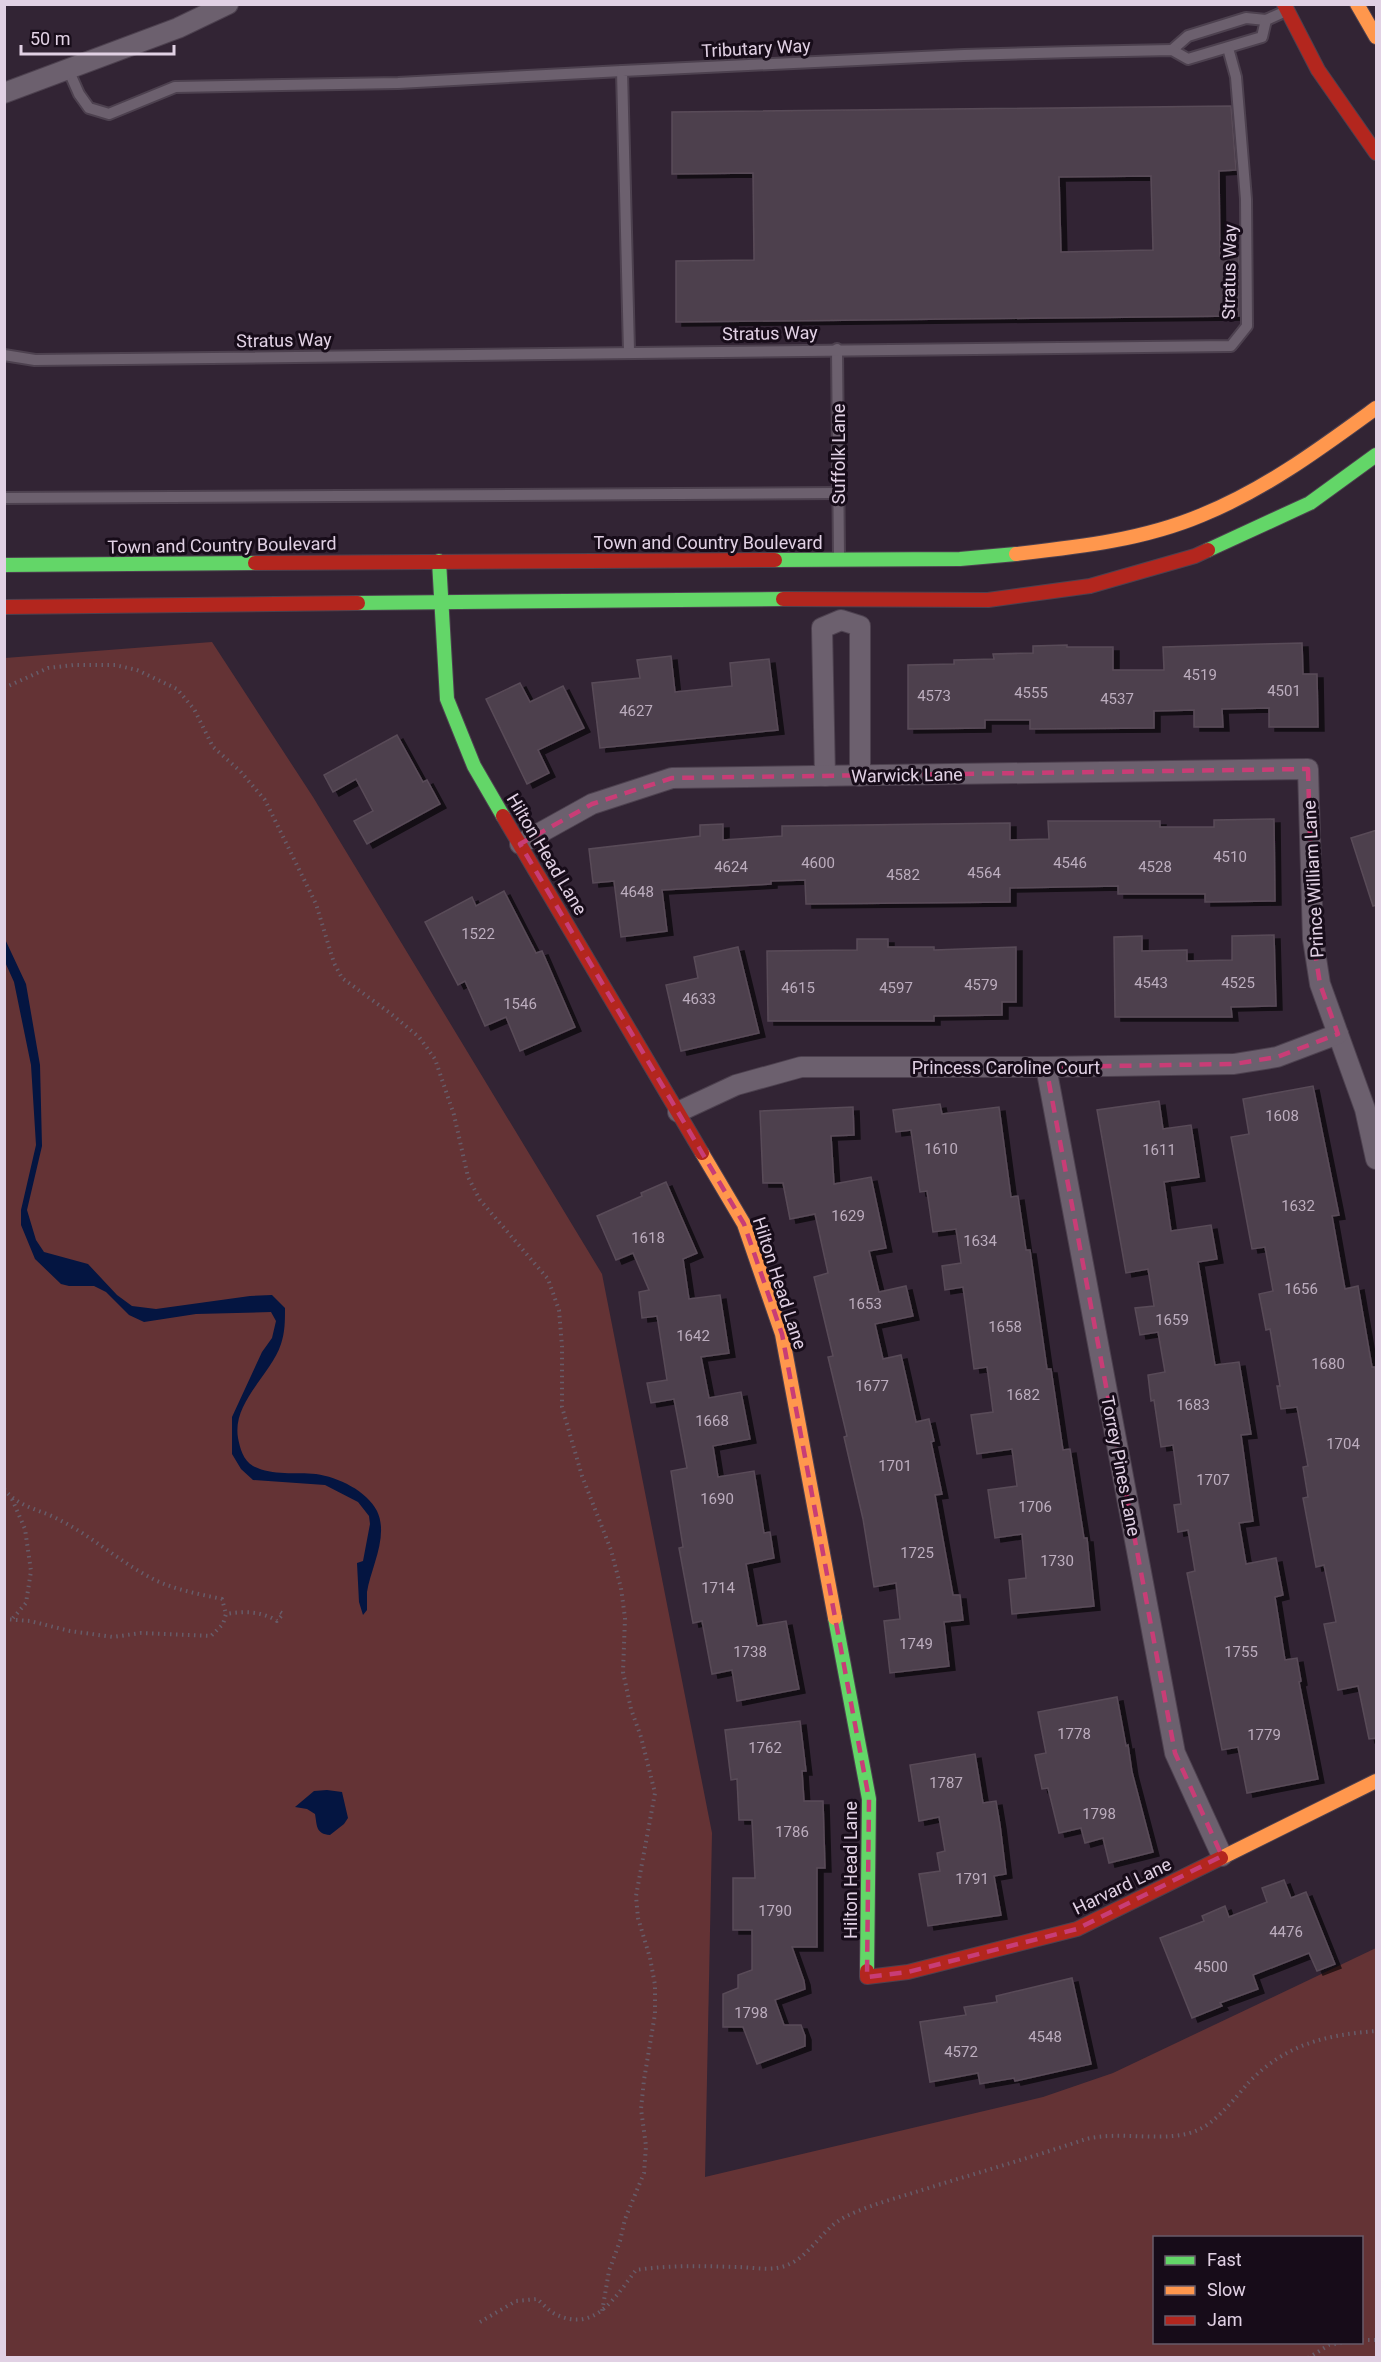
<svg xmlns="http://www.w3.org/2000/svg" width="1381" height="2362" font-family="Roboto,sans-serif">
	<style>
		.green { fill: #643335; fill-rule: evenodd }
		.water { fill: #041541 }
		.building { fill: #4e404d; stroke: #594b58; stroke-width: 1.5; fill-rule: evenodd; filter: url(#shadow) }
		.lines { fill: none; stroke-linecap: round; stroke-linejoin: round }
		.lane-casing { stroke: #4d414f; stroke-width: 14 }
		.street-casing { stroke: #4d414f; stroke-width: 22 }
		.fast-casing { stroke: #4d414f; stroke-width: 16 }
		.slow-casing { stroke: #4d414f; stroke-width: 16 }
		.jam-casing { stroke: #4d414f; stroke-width: 16 }
		.path { stroke: #675c69; stroke-width: 4; stroke-dasharray: 1.5 4.5; stroke-linecap: butt }
		.lane { stroke: #6c606e; stroke-width: 10 }
		.street { stroke: #6c606e; stroke-width: 20 }
		.fast { stroke: #63d668; stroke-width: 14 }
		.slow { stroke: #ff974d; stroke-width: 14 }
		.jam { stroke: #b3261e; stroke-width: 14 }
		.marked { fill: none; stroke: #c83d76; stroke-width: 4.5; stroke-dasharray: 12 8; stroke-linejoin: round }
		.labels { text-anchor: middle; dominant-baseline: central; stroke-width: 6; stroke-linejoin: round; paint-order: stroke }
		.number-label { font-size: 15px; fill: #bcadbe }
		.street-label { font-size: 18px; fill: #e1d1e4; stroke: #170c19 }
	</style>
	<defs>
		<filter id="shadow"><feDropShadow dx="6" dy="4" stdDeviation="0" flood-color="#0009"/></filter>
	</defs>
	<rect width="100%" height="100%" fill="#322434"/>
	<path class="green" d="M212,642L313,797L602,1274L712,1833L705,2177L1043,2097L1113,2073L1376,1948V2357L5,2358V658ZM1154,2238H1362V2342H1154Z"/>
	<g class="water">
		<path d="M4,937L26,984L40,1065L42,1146L27,1210L36,1240L44,1252L88,1264L117,1295L132,1306L156,1309L250,1296L272,1295L285,1308C285,1321 285,1332 281,1344C271,1375 232,1402 238,1438C240,1448 243,1460 253,1466C272,1476 295,1472 316,1474C338,1477 367,1491 377,1511C389,1536 371,1567 367,1592C367,1598 367,1604 367,1610L363,1615L359,1602L357,1563L363,1561L370,1524L369,1516L358,1502L325,1485L253,1480L241,1469L232,1454V1417L262,1352L272,1338L276,1321L271,1312L196,1314L144,1322L129,1315L106,1292L94,1286H69L61,1284L35,1259L21,1225V1210L36,1145L31,1065L14,982L5,962Z"/>
		<path d="M327,1790L342,1792L348,1818L344,1824L330,1835C316,1834 317,1826 315,1814L307,1809L295,1807L314,1791Z"/>
	</g>
	<g class="building">
		<path d="M1231,106L1236,170L1219,171L1220,256H1239V316L676,322V261L754,260L753,173L672,174V112ZM1151,176L1153,250L1061,252L1059,177Z"/>
		<path d="M1302,643L1303,674H1317L1318,727H1269V708L1222,709L1223,727H1194V710L1154,711V728L1030,729V720H985V728L908,729V665L954,664V660L994,659L993,654L1033,653V646L1067,645V647H1113V670H1164L1163,647Z"/>
		<path d="M671,656L675,692L732,686L730,663L769,659L778,730L600,748L592,683L640,678L637,660Z"/>
		<path d="M520,683L530,702L563,686L584,728L538,750L549,773L527,784L486,699Z"/>
		<path d="M397,735L423,782L427,780L440,804L367,844L354,821L373,811L356,779L333,792L324,775Z"/>
		<path d="M1274,819L1275,901L1205,902V894H1118V886L1010,888V902L806,904L805,880L771,881V884L662,890L667,931L621,937L614,881L593,883L589,849L700,836V825L723,824V840L782,836V826L1010,823V840L1049,839L1048,821H1160V827H1214V820Z"/>
		<path d="M1377,830V905L1373,906L1351,838Z"/>
		<path d="M504,891L536,953L542,951L575,1027L520,1051L506,1017L485,1026L465,981L458,985L425,922L472,897L476,906Z"/>
		<path d="M1274,935L1276,1006L1231,1007L1232,1017H1115L1114,937L1142,936V951L1187,950V961L1232,960V936Z"/>
		<path d="M857,939H888V947H934V950L1016,947V1002H1002V1015L934,1016V1021H768L767,951L857,950Z"/>
		<path d="M738,947L759,1033L681,1051L666,985L698,978L694,957Z"/>
		<path d="M1313,1086L1339,1215L1332,1216L1345,1289L1358,1286L1372,1367H1375L1377,1378V1738L1369,1739L1358,1686L1338,1690L1324,1624L1336,1622L1324,1565L1316,1567L1303,1498L1308,1497L1303,1467L1308,1466L1297,1407L1281,1409L1277,1386H1280L1270,1329L1266,1330L1259,1294L1273,1291L1265,1247L1252,1249L1231,1137L1249,1134L1243,1099Z"/>
		<path d="M1159,1101L1163,1129L1191,1125L1199,1177L1164,1182L1171,1231L1211,1225L1217,1259L1198,1262L1215,1365L1239,1362L1251,1434L1241,1435L1253,1521L1239,1523L1246,1564L1276,1558L1283,1595L1275,1597L1285,1660L1297,1658L1301,1681L1299,1682L1318,1779L1247,1793L1238,1747L1222,1750L1187,1573L1195,1571L1188,1530L1178,1532L1174,1505L1181,1504L1173,1445L1161,1447L1154,1400L1151,1401L1148,1375L1165,1372L1158,1332L1140,1335L1135,1308L1154,1306L1148,1269L1126,1273L1097,1110Z"/>
		<path d="M940,1104L942,1114L999,1107L1011,1197L1018,1196L1026,1250H1030L1047,1369H1051L1063,1450L1070,1449L1084,1538H1087L1094,1606L1012,1614L1009,1580L1026,1578L1022,1534L995,1538L988,1490L1017,1486L1012,1449L977,1454L971,1415L993,1412L987,1367L974,1369L963,1287L945,1290L942,1266L961,1263L956,1229L933,1232L927,1191L920,1192L911,1130L896,1132L893,1110Z"/>
		<path d="M853,1107L854,1135L831,1136L834,1184L871,1177L886,1248L869,1251L879,1292L906,1286L913,1316L875,1324L883,1359L901,1355L916,1422L929,1419L934,1441L931,1442L942,1494L935,1495L953,1595H960L963,1620L944,1622L949,1666L890,1673L884,1621L900,1619L896,1583L874,1587L863,1519L844,1437L847,1436L828,1357L833,1356L814,1277L828,1273L815,1214L790,1219L783,1183H763L760,1111Z"/>
		<path d="M666,1182L697,1253L683,1259L689,1299L720,1295L729,1353L701,1357L709,1398L741,1392L750,1439L713,1446L718,1477L754,1471L764,1533L770,1532L774,1558L746,1564L757,1626L786,1621L799,1689L737,1701L732,1670L712,1674L702,1621L693,1623L679,1548L683,1547L671,1471L687,1468L674,1399L651,1403L647,1383L667,1380L657,1316L642,1318L639,1292L649,1290L633,1253L616,1260L597,1216L642,1196L641,1193Z"/>
		<path d="M1117,1697L1126,1746L1128,1745L1132,1772L1153,1852L1109,1863L1103,1838L1085,1843L1081,1828L1059,1833L1048,1788L1042,1789L1035,1755L1046,1753L1038,1712Z"/>
		<path d="M800,1721L806,1771H802L804,1801H823L825,1868H817V1947H792L804,1981L805,1989L775,2000L784,2025H801L805,2036V2046L757,2064L743,2027H723V1994L738,1988V1975L752,1970V1930H733V1878H755L752,1820H739L737,1779L731,1780L725,1730Z"/>
		<path d="M975,1754L983,1803L996,1801L1000,1825L1006,1874L994,1876L1001,1915L928,1926L919,1874L940,1871L937,1853L945,1851L939,1817L919,1821L910,1765Z"/>
		<path d="M1284,1880L1291,1898L1306,1892L1335,1964L1317,1971L1309,1953L1253,1975L1258,1989L1220,2003L1222,2006L1192,2018L1160,1938L1204,1921L1202,1916L1225,1906L1229,1917L1267,1902L1262,1888Z"/>
		<path d="M1072,1978L1091,2064L1015,2081L1014,2078L980,2084L978,2073L930,2082L920,2022L966,2015L964,2007L997,2002L996,1996Z"/>
	</g>
	<g class="lines">
		<g class="lane-casing">
			<g id="lane">
				<path d="M1172,50L1188,36L1246,18L1266,20L1286,11"/>
				<path d="M68,69L79,94L89,108L109,114L175,87L398,83L622,71"/>
				<path d="M837,349L839,558"/>
				<path d="M629,351L622,71L964,55L1074,52L1172,50L1188,59L1262,37L1266,20"/>
				<path d="M4,355L35,360L1231,346L1247,326L1246,199L1236,77L1228,48"/>
				<path d="M4,498L837,493"/>
			</g>
		</g>
		<g class="street-casing">
			<g id="street">
				<path d="M4,93L178,28L228,4"/>
				<path d="M825,776L822,628L841,620L860,626V776"/>
				<path d="M520,844L592,804L672,778L1308,769L1313,939L1320,984L1365,1109L1376,1159"/>
				<path d="M1046,1067L1175,1753L1222,1856"/>
				<path d="M678,1112L736,1085L801,1067H1046L1234,1064L1277,1057L1338,1034"/>
			</g>
		</g>
		<g class="fast-casing">
			<g id="fast">
				<path d="M1208,550L1310,503L1376,455"/>
				<path d="M775,560L960,559L1016,554"/>
				<path d="M439,561L447,699L474,766L503,816"/>
				<path d="M4,565L255,563"/>
				<path d="M358,603L783,599"/>
				<path d="M835,1618L869,1799L867,1971"/>
			</g>
		</g>
		<g class="slow-casing">
			<g id="slow">
				<path d="M1357,4L1376,37"/>
				<path d="M1016,554C1078,547 1143,540 1202,515C1266,489 1321,448 1376,408"/>
				<path d="M702,1153L744,1224L782,1334L835,1618"/>
				<path d="M1221,1858L1376,1781"/>
			</g>
		</g>
		<g class="jam-casing">
			<g id="jam">
				<path d="M1284,4L1318,70L1376,153"/>
				<path d="M255,563L775,560"/>
				<path d="M783,599L988,600L1090,586L1195,556L1208,550"/>
				<path d="M4,607L358,603"/>
				<path d="M503,816L702,1153"/>
				<path d="M867,1971V1977L908,1972L1077,1929L1221,1858"/>
			</g>
		</g>
		<g class="path">
			<path d="M4,688L48,668L74,665H115L137,670L177,689L194,709L213,747L240,771L265,800L316,904L334,963L342,978L390,1013L419,1037L435,1059L454,1115L468,1177L480,1200L548,1279L559,1310L562,1346V1407L582,1476L611,1550L621,1588L625,1618L623,1672L631,1709L641,1737L655,1793L636,1896L638,1918L650,1958L655,1985V2014L644,2080L641,2109L646,2146L644,2173L625,2219L620,2241L609,2271L602,2312"/>
			<path d="M4,1489C15,1503 31,1508 47,1514C87,1531 117,1561 155,1580C176,1590 199,1594 222,1599L226,1614"/>
			<path d="M12,1499L25,1529L31,1571L26,1603L13,1618"/>
			<path d="M4,1619L30,1621L70,1631L113,1637L141,1633L211,1636L223,1624L226,1614C243,1611 262,1611 277,1621L283,1614L277,1610"/>
			<path d="M480,2322L516,2301L537,2299C543,2304 549,2311 555,2314C595,2334 616,2296 636,2270C670,2265 702,2266 736,2267C749,2267 765,2270 777,2268C808,2263 819,2230 845,2217C869,2205 897,2198 922,2190C976,2173 1030,2158 1083,2140C1117,2129 1170,2145 1200,2129C1217,2121 1236,2097 1249,2082C1286,2044 1326,2035 1376,2031"/>
			<path d="M1362,2340H1376"/>
			<path d="M1308,2358L1329,2345L1346,2342"/>
		</g>
		<use href="#lane" class="lane"/>
		<use href="#street" class="street"/>
		<use href="#fast" class="fast"/>
		<use href="#slow" class="slow"/>
		<use href="#jam" class="jam"/>
	</g>
	<path class="marked" d="M1308,769L1313,939L1320,984L1338,1034L1277,1057L1234,1064L1046,1067L1175,1753L1222,1856L1077,1929L908,1972L867,1977L869,1799L782,1334L744,1224L520,844L592,804L672,778Z"/>
	<g class="labels">
		<g class="number-label">
			<text x="1200" y="675">4519</text>
			<text x="1284" y="691">4501</text>
			<text x="1031" y="693">4555</text>
			<text x="934" y="696">4573</text>
			<text x="1117" y="699">4537</text>
			<text x="636" y="711">4627</text>
			<text x="1230" y="857">4510</text>
			<text x="818" y="863">4600</text>
			<text x="1070" y="863">4546</text>
			<text x="731" y="867">4624</text>
			<text x="1155" y="867">4528</text>
			<text x="984" y="873">4564</text>
			<text x="903" y="875">4582</text>
			<text x="637" y="892">4648</text>
			<text x="478" y="934">1522</text>
			<text x="1151" y="983">4543</text>
			<text x="1238" y="983">4525</text>
			<text x="981" y="985">4579</text>
			<text x="798" y="988">4615</text>
			<text x="896" y="988">4597</text>
			<text x="699" y="999">4633</text>
			<text x="520" y="1004">1546</text>
			<text x="1282" y="1116">1608</text>
			<text x="941" y="1149">1610</text>
			<text x="1159" y="1150">1611</text>
			<text x="1298" y="1206">1632</text>
			<text x="848" y="1216">1629</text>
			<text x="648" y="1238">1618</text>
			<text x="980" y="1241">1634</text>
			<text x="1301" y="1289">1656</text>
			<text x="865" y="1304">1653</text>
			<text x="1172" y="1320">1659</text>
			<text x="1005" y="1327">1658</text>
			<text x="693" y="1336">1642</text>
			<text x="1328" y="1364">1680</text>
			<text x="872" y="1386">1677</text>
			<text x="1023" y="1395">1682</text>
			<text x="1193" y="1405">1683</text>
			<text x="712" y="1421">1668</text>
			<text x="1343" y="1444">1704</text>
			<text x="895" y="1466">1701</text>
			<text x="1213" y="1480">1707</text>
			<text x="717" y="1499">1690</text>
			<text x="1035" y="1507">1706</text>
			<text x="917" y="1553">1725</text>
			<text x="1057" y="1561">1730</text>
			<text x="718" y="1588">1714</text>
			<text x="916" y="1644">1749</text>
			<text x="750" y="1652">1738</text>
			<text x="1241" y="1652">1755</text>
			<text x="1074" y="1734">1778</text>
			<text x="1264" y="1735">1779</text>
			<text x="765" y="1748">1762</text>
			<text x="946" y="1783">1787</text>
			<text x="1099" y="1814">1798</text>
			<text x="792" y="1832">1786</text>
			<text x="972" y="1879">1791</text>
			<text x="775" y="1911">1790</text>
			<text x="1286" y="1932">4476</text>
			<text x="1211" y="1967">4500</text>
			<text x="751" y="2013">1798</text>
			<text x="1045" y="2037">4548</text>
			<text x="961" y="2052">4572</text>
		</g>
		<g class="street-label">
			<text transform="translate(756 48) rotate(-3)">Tributary Way</text>
			<text transform="translate(1229 272) rotate(-89)">Stratus Way</text>
			<text transform="translate(770 333) rotate(-1)">Stratus Way</text>
			<text transform="translate(284 340) rotate(-1)">Stratus Way</text>
			<text transform="translate(838 454) rotate(-90)">Suffolk Lane</text>
			<text x="708" y="542">Town and Country Boulevard</text>
			<text transform="translate(222 545) rotate(-1)">Town and Country Boulevard</text>
			<text transform="translate(907 775) rotate(-1)">Warwick Lane</text>
			<text transform="translate(547 854) rotate(59)">Hilton Head Lane</text>
			<text transform="translate(1313 879) rotate(-93)">Prince William Lane</text>
			<text x="1006" y="1067">Princess Caroline Court</text>
			<text transform="translate(780 1283) rotate(72)">Hilton Head Lane</text>
			<text transform="translate(1121 1466) rotate(79)">Torrey Pines Lane</text>
			<text transform="translate(850 1870) rotate(-90)">Hilton Head Lane</text>
			<text transform="translate(1122 1886) rotate(-26)">Harvard Lane</text>
		</g>
	</g>
	<rect width="1381" height="2362" fill="none" stroke="#e1d1e4" stroke-width="12"/>
	<rect x="1153" y="2236" width="210" height="108" fill="#170c19" stroke="#685b6a" stroke-width="1.5"/>
	<rect x="1165" y="2256" width="30" height="9" fill="#63d668" stroke="#685b6a" stroke-width="1.5"/>
	<text x="1207" y="2266" font-size="18" fill="#e1d1e4">Fast</text>
	<rect x="1165" y="2286" width="30" height="9" fill="#ff974d" stroke="#685b6a" stroke-width="1.5"/>
	<text x="1207" y="2296" font-size="18" fill="#e1d1e4">Slow</text>
	<rect x="1165" y="2316" width="30" height="9" fill="#b3261e" stroke="#685b6a" stroke-width="1.5"/>
	<text x="1207" y="2326" font-size="18" fill="#e1d1e4">Jam</text>
	<path d="M21 45v9h153v-9" fill="none" stroke="#e1d1e4" stroke-width="3"/>
	<text x="30" y="45" font-size="18" fill="#e1d1e4" stroke="#170c19" stroke-width="4.5" paint-order="stroke">50 m</text>
</svg>
